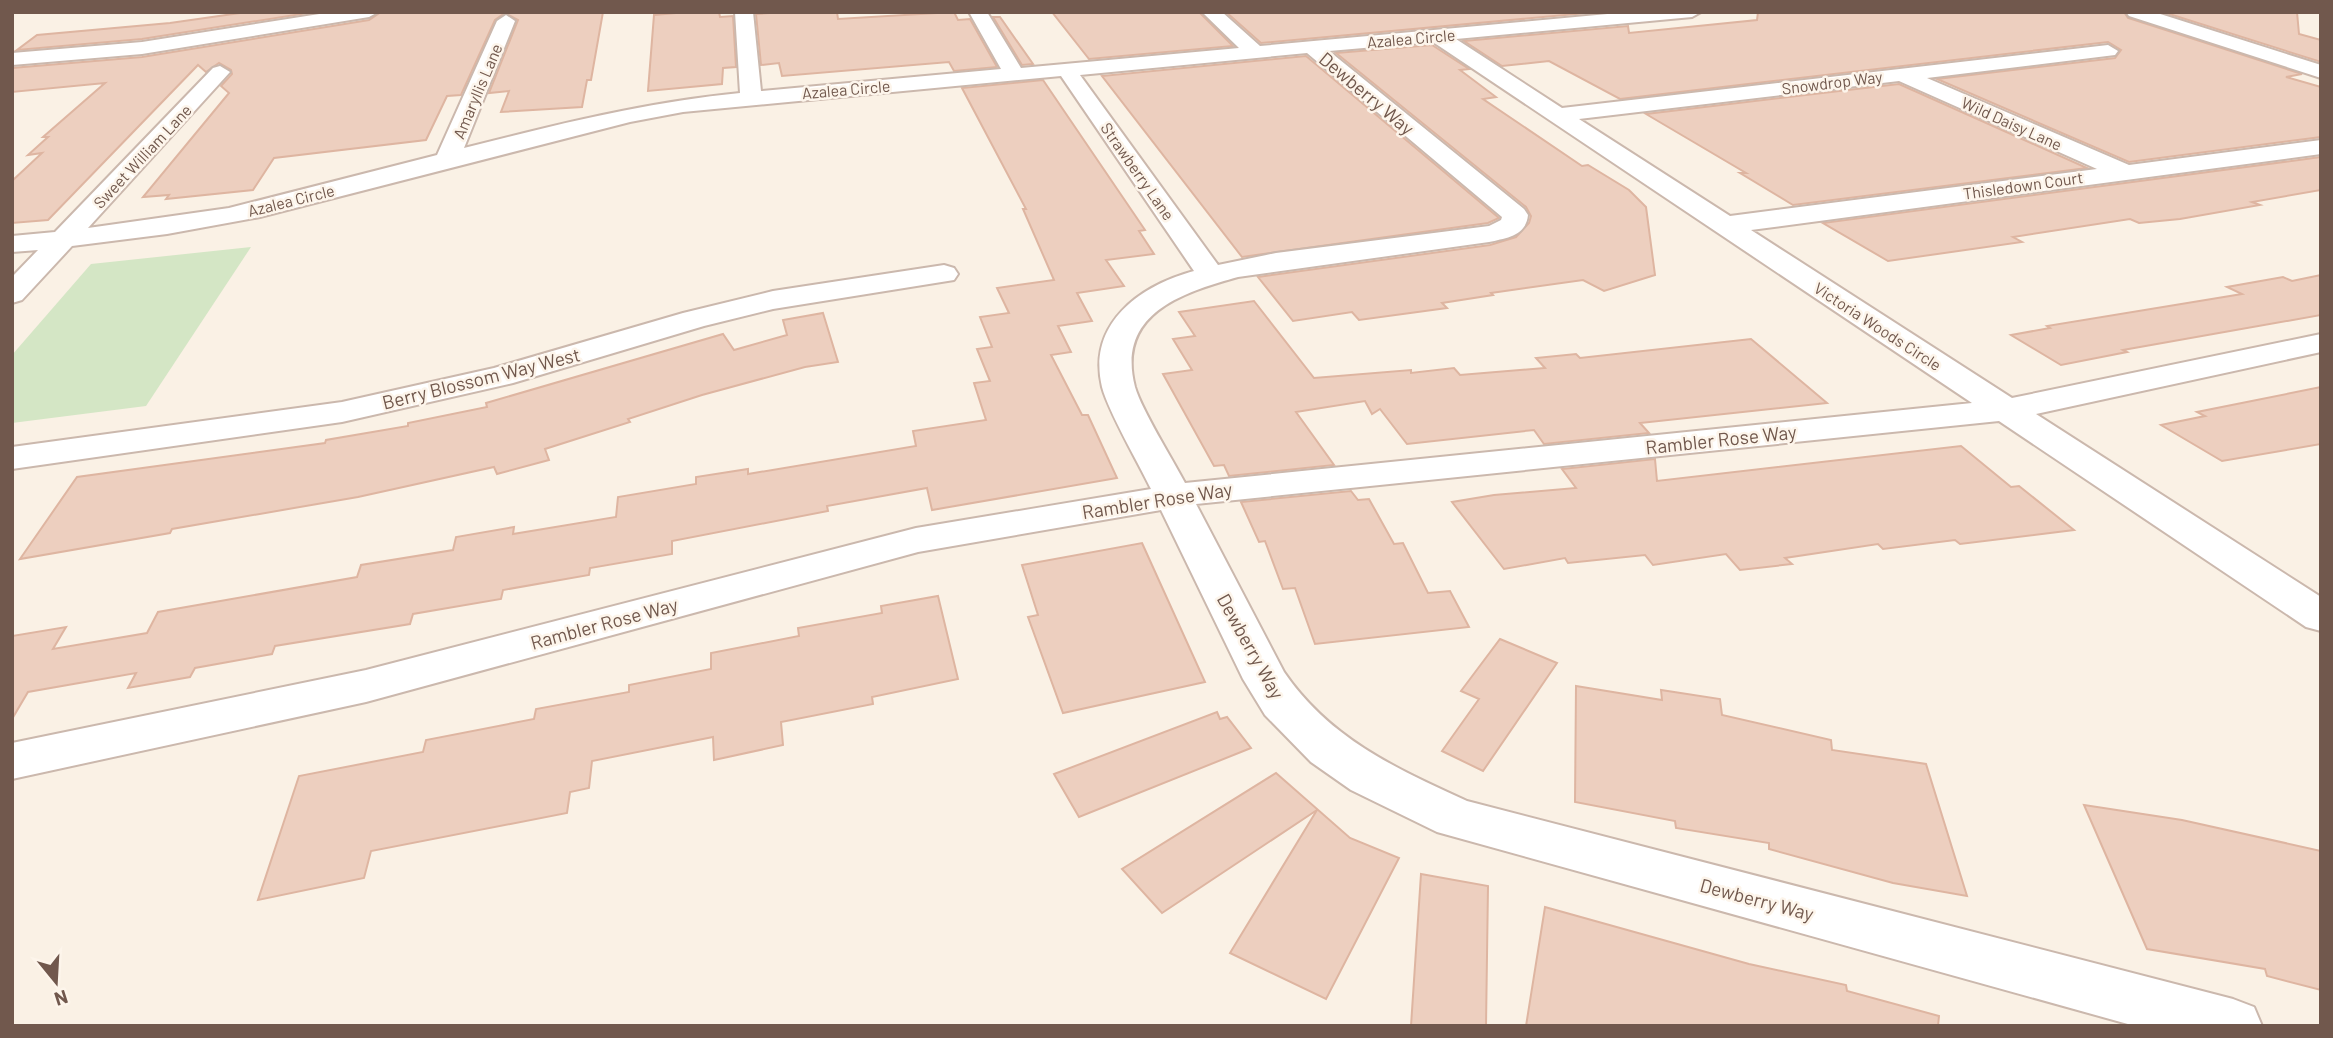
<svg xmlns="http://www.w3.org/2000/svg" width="2333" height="1038" font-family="Barlow,sans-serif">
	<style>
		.green { fill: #d4e6c5 }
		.building { fill: #edcfbf; stroke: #deb5a1; stroke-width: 2 }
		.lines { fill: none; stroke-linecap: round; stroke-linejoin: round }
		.minor-casing { stroke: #cbb8ad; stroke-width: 4 }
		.minor { fill: #fff; fill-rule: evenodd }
		.labels { text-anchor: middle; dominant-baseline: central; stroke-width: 5; stroke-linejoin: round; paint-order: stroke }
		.far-street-label { font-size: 16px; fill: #71584d; stroke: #fdf5eb }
		.street-label { font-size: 19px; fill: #71584d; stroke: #fdf5eb }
	</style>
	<rect width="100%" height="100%" fill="#faf1e5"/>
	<path class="green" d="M251,247L146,406L12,423V355L91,264Z"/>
	<g class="building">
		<path d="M247,12H314L142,39L17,50L37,35L170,23Z"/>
		<path d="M381,12H603L591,80H587L582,107L501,112L509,91L489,93L518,20L505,13L495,20L461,95L447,96L426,140L274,158L253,190L166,199L169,195L143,197L229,93L221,86L232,74L231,70L219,63L206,72L198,65L48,220L12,223V181L42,153L28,155L48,137H43L105,83L12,92V68L142,57L369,20Z"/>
		<path d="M687,12H719L720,17L733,16L736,67L723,68L722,84L648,91L654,15Z"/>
		<path d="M783,12H837L838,19L954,12L958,20L970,19L997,67L954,71L949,62L782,76L779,63L761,65L756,14Z"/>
		<path d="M1052,12H1199L1233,46L1089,59Z"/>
		<path d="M1226,12H1598L1261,43Z"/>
		<path d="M1758,12H2124L2128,18L2302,74L2286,77L2321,87V137L2129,162L1937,79L2115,58L2121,50L2108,42L1620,99L1549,61L1502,66L1464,41L1628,26L1629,33L1757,20Z"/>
		<path d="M2163,12H2297L2299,34L2321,40V62Z"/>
		<path d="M993,17H1000L1033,64L1022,65Z"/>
		<path d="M1432,45L1469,69L1460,70L1496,97L1483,99L1582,166L1588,165L1629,190L1646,207L1655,275L1604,291L1583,280L1491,293L1493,295L1442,303L1447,308L1359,320L1352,312L1293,321L1258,277L1490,245L1516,237L1529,223L1531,216L1526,207L1336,53Z"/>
		<path d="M1306,56L1499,218L1488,223L1242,257L1102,76Z"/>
		<path d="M1043,80L1145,230L1139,231L1154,254L1106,260L1124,286L1077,293L1092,321L1058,326L1071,352L1051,355L1082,415H1088L1117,478L932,510L927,488L827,506L828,511L672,541V554L590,568L589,575L503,590L501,599L413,614L410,624L275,646L272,654L195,668L190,677L128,688L136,673L28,692L12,719V636L66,627L53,649L147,633L158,612L357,577L361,565L453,550L456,537L514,527L513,534L616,517L618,497L696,484V477L748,469V474L916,446L913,431L986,420L974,383L990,381L977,349L992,347L980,317L1009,313L997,288L1054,280L1023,209H1026L962,88Z"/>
		<path d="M1899,84L2087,168L1793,205L1740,173H1746L1646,114Z"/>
		<path d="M2321,157V190L2252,202L2260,205L2180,219L2139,223L2130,219L2013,237L2022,242L1888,261L1823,223Z"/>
		<path d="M2321,275V315L2123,350L2127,352L2061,365L2011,335L2050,328L2047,326L2242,294L2227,287L2283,277L2292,281Z"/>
		<path d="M1254,301L1314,378L1411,370V373L1454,368L1460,375L1545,368L1536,358L1576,354L1580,358L1751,339L1827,403L1640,423L1649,433L1544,444L1534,430L1407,444L1380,409L1372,414L1365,401L1296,412L1334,465L1229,476L1224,465L1214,466L1163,374L1192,370L1173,339L1195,336L1179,312Z"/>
		<path d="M823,313L838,362L805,367L702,395L628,419L630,422L545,449L549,460L497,474L494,467L358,497L172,529L170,533L20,559L77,477L325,443L326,440L408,426V423L487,407L486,403L723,334L734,350L787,335L783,320Z"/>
		<path d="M2321,387V444L2222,461L2161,425L2205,416L2197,412Z"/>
		<path d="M1961,446L2011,487L2019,486L2074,530L1960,544L1955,540L1883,549L1878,544L1785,558L1792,564L1740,570L1726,554L1653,565L1645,555L1568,563L1565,558L1504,569L1452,502L1494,495L1576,488L1562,469L1655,459L1657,481Z"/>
		<path d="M1351,491L1358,500L1369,499L1394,544L1403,543L1428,593L1450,591L1469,627L1315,644L1295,588L1283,589L1265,541L1259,542L1241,502Z"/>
		<path d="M1142,543L1205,682L1063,713L1028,617L1038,615L1022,565Z"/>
		<path d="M938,596L958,679L872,697L873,704L781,722L783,745L714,760L713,737L592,761L589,788L570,792L567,813L371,851L364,878L258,900L299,776L423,752L426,740L534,719L536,709L629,692V685L711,669V653L799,636L798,628L882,613L881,606Z"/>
		<path d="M1500,639L1557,663L1483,771L1442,751L1479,699L1461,691Z"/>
		<path d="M1576,686L1662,700L1661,690L1720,699L1722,715L1831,740L1832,750L1926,764L1967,896L1893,883L1769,849V843L1676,828L1675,821L1575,802Z"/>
		<path d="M1217,712L1220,719L1227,717L1251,748L1079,817L1054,774Z"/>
		<path d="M1276,773L1350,838L1399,858L1326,999L1230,953L1317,810L1162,913L1122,869Z"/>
		<path d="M2084,805L2182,820L2321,851V990L2267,976L2265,969L2147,949Z"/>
		<path d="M1421,874L1488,886L1486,1026H1411Z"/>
		<path d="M1545,907L1749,964L1846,985L1847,991L1939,1016L1938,1026H1526Z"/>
	</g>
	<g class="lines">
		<g class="minor-casing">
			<g id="minor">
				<path d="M332,12H378L369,17L142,54L12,65V53L142,42Z"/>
				<path d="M735,12H753L761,91L1001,69L969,12H987L1021,68L1239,48L1202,12H1222L1260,46L1629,12H1701L1692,17L1456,39L1562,108L2108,45L2118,51L2115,55L1927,78L2129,165L2321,140V154L1751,230L2012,398L2321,334V352L2036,414L2321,597V631L2306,627L1999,421L1196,504L1284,672C1330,739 1395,768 1467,801L2233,999L2254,1007L2262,1026H2135L1437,832L1351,790L1311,762L1265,715L1243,679L1161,510L918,552L366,702L12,779V743L366,670L916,528L1151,489C1138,462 1109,413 1102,387C1087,324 1139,286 1194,271L1061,76L683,112L630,122L260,217L167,234L72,246L22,300L12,303V277L38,250L12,252V236L55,232L213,68L220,66L230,72L88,228L229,208L437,155L497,21L506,15L515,21L464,148C555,125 646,102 740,93ZM1433,42L1972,403L1185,483C1172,458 1142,411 1135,387C1116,314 1181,293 1238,277L1489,242C1506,238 1526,236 1528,215L1524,209L1329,51ZM1307,53L1502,217L1501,220L1489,226L1276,253L1218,265L1080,75ZM1899,81L2097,169L1730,216L1579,119Z"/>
				<path d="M2126,12H2154L2321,65V78L2129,16Z"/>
				<path d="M944,265L954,268L958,274L954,280L773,309L704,326L513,383L342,422L12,469V447L342,402L494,368L683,313L773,291Z"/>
			</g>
		</g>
		<use href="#minor" class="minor"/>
	</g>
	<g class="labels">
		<g class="far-street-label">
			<text transform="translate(1411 38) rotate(-5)">Azalea Circle</text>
			<text transform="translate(1832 82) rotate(-7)">Snowdrop Way</text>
			<text transform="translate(846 89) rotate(-5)">Azalea Circle</text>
			<text transform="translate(477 91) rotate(-67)">Amaryllis Lane</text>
			<text transform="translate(2012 123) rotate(24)">Wild Daisy Lane</text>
			<text transform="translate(142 156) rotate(-47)">Sweet William Lane</text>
			<text transform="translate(1138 171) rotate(55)">Strawberry Lane</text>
			<text transform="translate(2023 185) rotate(-8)">Thisledown Court</text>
			<text transform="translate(291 200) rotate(-14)">Azalea Circle</text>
			<text transform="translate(1878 326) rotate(33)">Victoria Woods Circle</text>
		</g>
		<g class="street-label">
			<text transform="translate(1367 93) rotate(40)">Dewberry Way</text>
			<text transform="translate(481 378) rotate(-14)">Berry Blossom Way West</text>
			<text transform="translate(1721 439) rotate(-6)">Rambler Rose Way</text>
			<text transform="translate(1157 500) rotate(-9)">Rambler Rose Way</text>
			<text transform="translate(604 623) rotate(-15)">Rambler Rose Way</text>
			<text transform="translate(1251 646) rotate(61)">Dewberry Way</text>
			<text transform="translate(1757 899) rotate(15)">Dewberry Way</text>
		</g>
	</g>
	<rect width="2333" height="1038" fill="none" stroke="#71584d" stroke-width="28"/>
	<g transform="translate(56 982) rotate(162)" stroke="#fdf5eb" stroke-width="5" paint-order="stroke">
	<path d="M0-5L12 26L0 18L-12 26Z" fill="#71584d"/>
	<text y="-10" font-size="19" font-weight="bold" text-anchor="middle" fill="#71584d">N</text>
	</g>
</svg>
